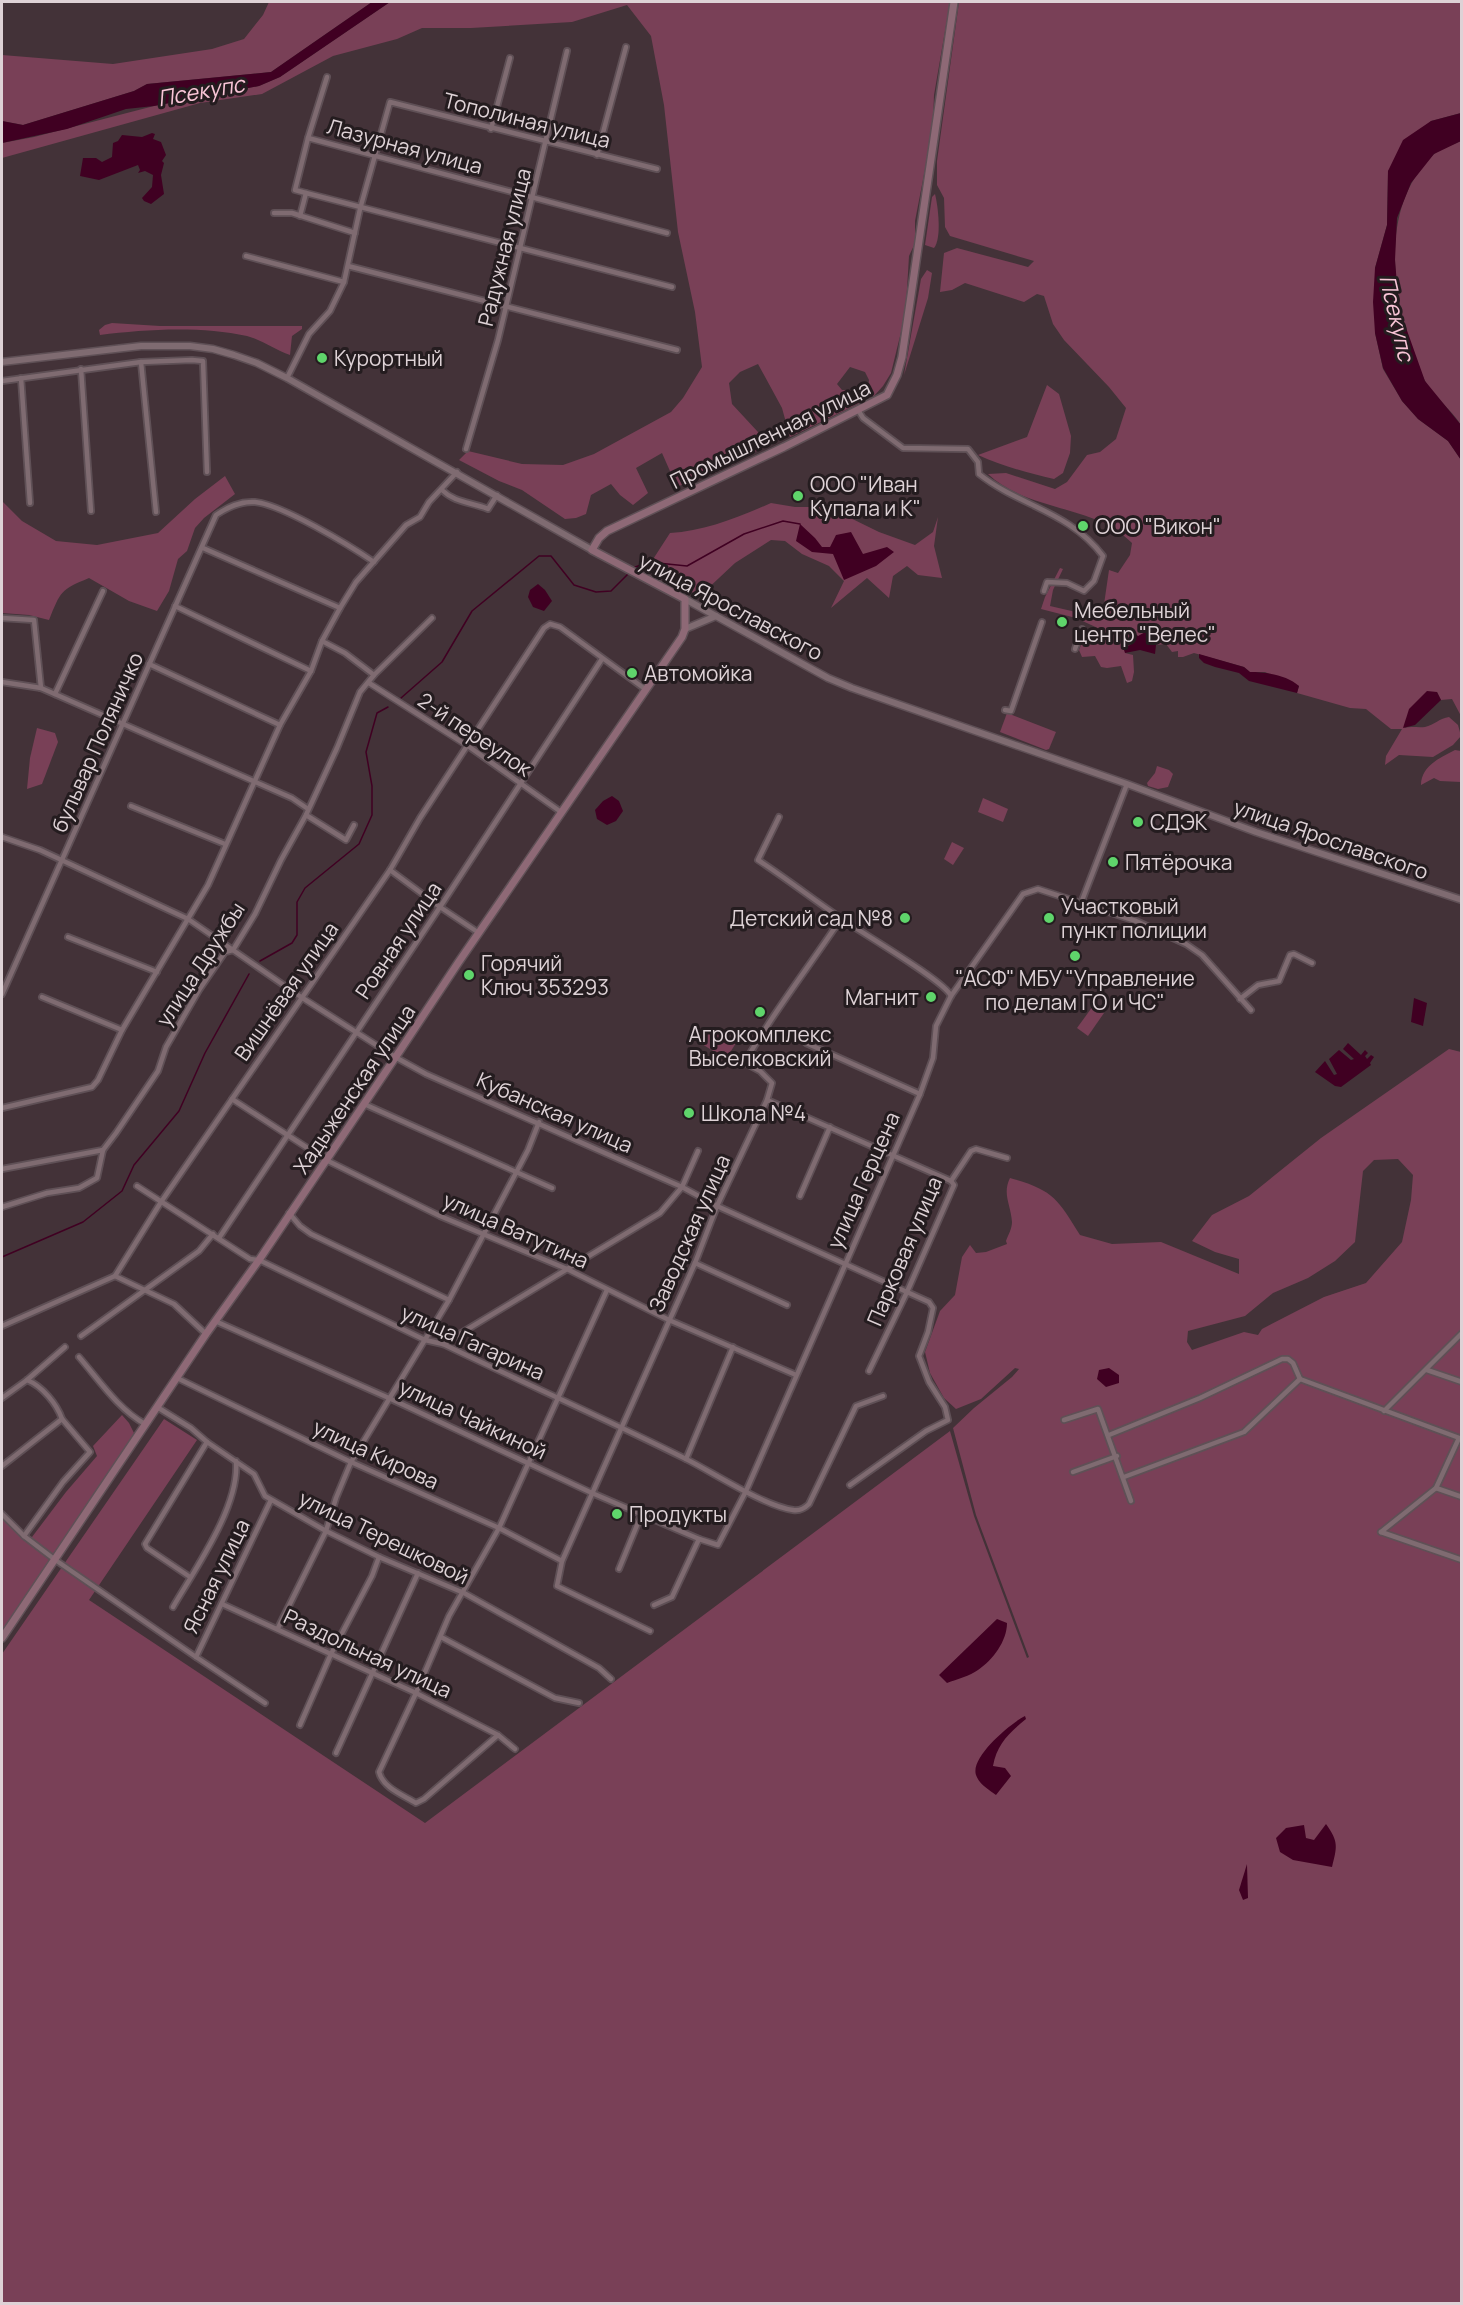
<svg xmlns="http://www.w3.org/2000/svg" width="1463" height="2305" font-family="Manrope,sans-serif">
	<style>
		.green { fill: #794057; fill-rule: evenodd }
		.water { fill: #400022 }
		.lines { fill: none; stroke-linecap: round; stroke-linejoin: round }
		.stream { stroke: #400022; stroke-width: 1.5 }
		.minor-casing { stroke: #5f5056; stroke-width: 8 }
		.tertiary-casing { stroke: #5f5056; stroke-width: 9 }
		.secondary-casing { stroke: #5f5056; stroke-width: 10 }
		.minor { stroke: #7f6b71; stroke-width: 4.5 }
		.tertiary { stroke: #7f6b71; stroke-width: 6 }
		.secondary { stroke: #8e6976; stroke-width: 7 }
		.poi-dot { fill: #5fd56b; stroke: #241c1f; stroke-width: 2 }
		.labels { text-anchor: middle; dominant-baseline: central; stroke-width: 6; stroke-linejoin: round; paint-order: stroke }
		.street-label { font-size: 21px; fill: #ded2d6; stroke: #241c1f }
		.poi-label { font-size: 21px; fill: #ded2d6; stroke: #241c1f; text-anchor: start }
		.water-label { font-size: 22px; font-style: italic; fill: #f9c5d7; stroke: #241c1f }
	</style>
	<rect width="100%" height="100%" fill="#433238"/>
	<g class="green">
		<path d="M269,2H372L271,72L147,84L134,91L23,125L2,121V55L113,64L212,49L244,39L263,15Z"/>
		<path d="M390,2H950L934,95L933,121L927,159L915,221V243L909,256L906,306L903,324L891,373L883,386L874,396H867L869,380L865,372L850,367L837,384L842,390H854L861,397L862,402L790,437L782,408L758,364L740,372L729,383L732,404L770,445L677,487L662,453L636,468L648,493L633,505L620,495L611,484L591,495L586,514L576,518L565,519L522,490L499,481L459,460L468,451L522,464L563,465L594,454L671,412L683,398L702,367L695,312L678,232L664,105L651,36L627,5L572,22L471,28H422L397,39L333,56L262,94L200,103L2,158V143L34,137L154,106L259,86L280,77Z"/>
		<path d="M959,2H1461V113L1431,121L1388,171L1387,225L1375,268V333L1383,369L1402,401L1418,419L1448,441L1461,460V716L1452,699L1441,700L1437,692L1404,728C1411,726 1418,728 1425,727C1434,725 1440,718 1449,717L1458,725L1461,736L1453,745L1433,757L1399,755L1385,765L1386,756L1402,729H1391L1366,709L1350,708L1297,693L1299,686L1265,672H1250L1244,667L1194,653L1183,657H1178V651L1172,652L1166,644L1156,645L1132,633L1135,640L1125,653L1133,655L1134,672L1132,681L1127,683L1121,666L1107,668L1101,667L1095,656L1082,657L1079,650L1083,640L1099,639L1102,630L1076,618L1041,609L1045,597L1060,568L1063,569L1053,590L1050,606L1102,618L1109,570L1118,573L1130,555L1132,543C1094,504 1028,512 988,474L1006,473L1055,489L1067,482L1087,455L1100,452L1116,439L1126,408L1109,387L1064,340L1053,324L1044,296L1037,294L1024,302L965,283L952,290L940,292L944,253L957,248L1028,267L1034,261L950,236L945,227L944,198L937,185V161Z"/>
		<path d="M1461,141V425C1451,409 1432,395 1424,379C1394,312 1374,212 1433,155C1440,149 1453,145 1461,141Z"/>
		<path d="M935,194C938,206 942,238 934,248L925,245L932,197Z"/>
		<path d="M927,270L932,273L928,298L904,375L921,279Z"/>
		<path d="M112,323L160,326H302V329L292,336L290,355C275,350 262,340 247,336C202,326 146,329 100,335L99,330L105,325Z"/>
		<path d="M1047,385L1059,394L1071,436L1070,453L1063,473L1054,479C1028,473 1002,466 978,455L1027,437Z"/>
		<path d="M225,476L235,494L204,518L195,528L187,551L178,559L169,591L157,611L129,601L89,578C60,590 61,591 49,620L29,615L2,613V501L22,521L56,541L97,545L158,533L195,499Z"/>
		<path d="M771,503L795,507H828L879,532L915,545L933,532L938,517L934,546L942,578L918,575L907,566L893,576L889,598L867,578L831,608L844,581L829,566L802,554L785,541L771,540L735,563L703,593C677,593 666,585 648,567L670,533C705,531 739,517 771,503Z"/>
		<path d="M1007,713L1056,732L1049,749L1046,750L1000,732Z"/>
		<path d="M37,728L55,733L58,742L42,784L27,789L30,758Z"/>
		<path d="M1455,750L1461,751V782L1440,781L1434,778L1421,785C1421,766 1441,757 1455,750Z"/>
		<path d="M1157,766L1169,770L1173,774L1168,787L1158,789L1148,786L1147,783L1155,773Z"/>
		<path d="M983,798L1008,809L1003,822L978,812Z"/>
		<path d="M952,842L964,848L953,865L944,859Z"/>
		<path d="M1093,1006L1104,1013L1088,1036L1077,1028Z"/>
		<path d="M711,1028L736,1043L726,1059L702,1044Z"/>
		<path d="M1449,1049L1461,1052V2303L2,2304V1654L164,1419L197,1440L89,1600L425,1823L950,1431L974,1516L1027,1658L1029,1657L976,1515L953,1428L974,1408L1012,1377L1019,1369L1015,1368L981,1399L956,1409L944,1398L930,1373L925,1352L940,1311L955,1295L962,1257L970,1245L976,1253L986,1252L1007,1244L1006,1241C1008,1235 1012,1229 1012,1222C1011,1205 1002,1194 1010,1178C1053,1190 1057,1198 1080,1235L1112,1244L1161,1242L1239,1274V1259L1215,1252L1192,1241L1212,1215L1249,1196L1321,1138ZM1398,1159L1413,1175L1411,1200L1402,1242L1366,1283L1324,1297L1262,1329L1258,1335L1244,1332L1192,1350L1187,1342L1188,1331L1245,1316L1273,1293L1308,1278L1335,1261L1355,1242L1363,1171L1374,1160Z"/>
		<path d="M122,1415L129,1423L134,1433L117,1462L2,1632V1517L29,1541L66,1492L97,1456L93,1446Z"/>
	</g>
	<g class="water">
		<path d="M372,2H390L280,77L259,86L154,106L126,109L67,129L2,143V121L23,125L134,91L147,84L271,72Z"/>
		<path d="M1461,113V141L1434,154L1411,183L1397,218L1395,260L1399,308L1425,381L1461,425V460L1448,441L1418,419L1402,401L1383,368L1375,333L1373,302L1375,268L1387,225L1388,171L1403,140L1431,121Z"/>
		<path d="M152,133L155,134L153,139L161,142L166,155L162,161L164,163L161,175L164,194L151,204L144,201L142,198L152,187L153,175L145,171L138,173L140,170L138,165L99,180L80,176L83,158H96L102,162L112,157L113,143L118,141L122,135L142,137Z"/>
		<path d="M800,524L815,538L822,547H830L836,535L851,532L863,554L887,547L894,552L876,566L844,580L833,554L812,552L796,541Z"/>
		<path d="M538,584L545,590L552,601L544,611L533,607L528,597L530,590Z"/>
		<path d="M1147,631L1149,640L1156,645L1155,654L1140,650L1125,653L1123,647L1130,645L1135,640L1132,632L1138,636Z"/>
		<path d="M1199,654L1244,667L1250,672C1266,672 1287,675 1299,686L1297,693L1249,681L1239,673L1215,667L1204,663L1199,658Z"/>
		<path d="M1427,691L1437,692L1441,700L1415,725L1403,728L1409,709Z"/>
		<path d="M612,796L619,801L623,811L616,821L607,825L597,819L595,810L603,801Z"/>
		<path d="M1414,998L1427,1003L1423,1026L1411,1022Z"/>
		<path d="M1348,1043L1361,1055L1365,1050L1368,1053L1365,1056L1367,1059L1371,1055L1374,1057L1370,1063L1371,1065L1341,1087L1335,1086L1315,1072L1325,1061L1334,1075L1337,1074L1329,1059L1339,1050L1351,1060L1354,1059L1343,1049Z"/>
		<path d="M1109,1368L1119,1375V1383L1106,1387L1097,1379L1099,1370Z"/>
		<path d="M997,1619L1007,1623C1007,1641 993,1660 978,1670C970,1676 957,1679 947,1683L939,1675Z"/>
		<path d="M1025,1716L1026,1719C1009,1733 997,1744 993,1766L1005,1768L1011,1776L996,1795C989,1790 979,1784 976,1775C970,1757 1011,1723 1025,1716Z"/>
		<path d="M1326,1824C1339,1842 1337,1847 1332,1867L1293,1860L1280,1852L1276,1838L1286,1828L1304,1825L1306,1838L1314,1840Z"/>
		<path d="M1247,1864L1248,1898L1243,1900L1239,1890Z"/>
	</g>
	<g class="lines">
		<g class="stream">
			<path d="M633,568L648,562L687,566L744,534L783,521L800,524"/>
			<path d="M401,698L442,662L472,611L539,556H551L574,585L596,592L611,591L629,573"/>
			<path d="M260,961L292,943L297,935V902L305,888L359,844L372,815V786L366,752L377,713L388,707"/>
			<path d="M2,1257L83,1222L122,1191L134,1165L179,1111L205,1053L249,974"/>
		</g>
		<g class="minor-casing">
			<g id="minor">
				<path d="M491,129L510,58"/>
				<path d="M308,138L667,233"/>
				<path d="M597,155L626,47"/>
				<path d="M306,193L672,287"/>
				<path d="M274,213H292L355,233"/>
				<path d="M300,216L306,193L295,190L308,138L327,77"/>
				<path d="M246,256L344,282"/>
				<path d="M348,266L677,350"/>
				<path d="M141,362L156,512"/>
				<path d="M81,369L91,511"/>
				<path d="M21,378L30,503"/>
				<path d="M287,378L309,334L330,311L344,282L360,209L390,102L657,169"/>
				<path d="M2,381L141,362L192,360L203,361L207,472"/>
				<path d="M858,410L863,418L903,448L968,449L978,462L979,474C1019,506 1069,511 1103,556L1094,581L1084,591L1067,583L1047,582L1044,591"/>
				<path d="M466,449L498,340L567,51"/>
				<path d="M442,490C455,503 471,502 488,509L497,495"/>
				<path d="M203,548L340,608"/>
				<path d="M175,606L311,671"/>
				<path d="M2,618L34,620L41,688"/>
				<path d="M322,641L345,653L374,675"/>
				<path d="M1075,649L1082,629"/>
				<path d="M149,664L280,725"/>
				<path d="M2,682L41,688L292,798L308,809"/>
				<path d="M369,683L468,746L561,812"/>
				<path d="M55,694L103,591"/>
				<path d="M1005,710L1011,711L1042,622"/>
				<path d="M131,806L225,844"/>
				<path d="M306,815L346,840L354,825"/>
				<path d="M779,817L758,860C787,879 814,900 842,919C860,932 945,981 951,996"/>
				<path d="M2,837L40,850L188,919L301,997L395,1057L426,1074L682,1187L717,1206L929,1302L933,1308L928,1332L919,1356L929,1382L945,1407L948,1420L926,1431L850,1485"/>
				<path d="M390,870L440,907L479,933"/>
				<path d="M1081,903L1127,784"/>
				<path d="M68,937L157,972"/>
				<path d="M2,994L216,515C228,507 240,501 255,502C283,505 349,545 374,562"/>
				<path d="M42,997L122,1030"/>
				<path d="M1240,999L1258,985L1279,981L1290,955L1294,954L1312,963"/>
				<path d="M806,1043L920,1094"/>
				<path d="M232,1099L326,1160L440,1216L567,1269L669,1320L796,1375"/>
				<path d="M767,1100L951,1181"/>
				<path d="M364,1104L552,1188"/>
				<path d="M2,1108L92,1087L98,1080L122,1030L208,885L280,725L311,671L322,641L340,608L356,582L406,525L420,517L429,502L457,472"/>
				<path d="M2,1169L103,1150L116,1133L158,1071L166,1047L199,990L225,952L233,950L255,914L281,860L306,815L337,748L360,692L374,675L432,618"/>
				<path d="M137,1186L250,1259L259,1260L425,1340L443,1344C524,1383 606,1419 686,1459C714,1473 764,1506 793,1510C799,1511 805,1508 809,1504L856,1406L883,1396"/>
				<path d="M800,1196L830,1127"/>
				<path d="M2,1207L47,1193L79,1188L97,1178L103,1150"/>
				<path d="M289,1213L300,1226L311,1234L449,1300"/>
				<path d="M219,1238L440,907L602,659"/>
				<path d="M695,1263L787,1305"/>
				<path d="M115,1276L174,1304L206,1334"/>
				<path d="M215,1321L391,1399L592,1493L699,1539L718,1545L746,1491L920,1094L933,1058L936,1026L951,996L1023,894L1038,889L1136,921L1186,944L1202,955L1251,1010"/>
				<path d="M2,1326L115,1276L161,1202L390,870L420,818L544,628L550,624L560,627L645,689"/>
				<path d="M81,1336L199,1251L213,1234"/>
				<path d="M443,1344L660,1213L682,1187L698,1151"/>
				<path d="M79,1357C99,1380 118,1409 145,1424"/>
				<path d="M1427,1370L1462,1382"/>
				<path d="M869,1371L907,1292L954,1185L951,1181L971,1151L976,1149L1007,1158"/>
				<path d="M177,1378L351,1462L499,1528L562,1561"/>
				<path d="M1300,1379L1462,1439"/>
				<path d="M2,1398L27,1380L65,1347"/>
				<path d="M157,1407L191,1428L207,1442L254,1474L265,1496L326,1531L379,1557L464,1593L599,1668L611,1679"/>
				<path d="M1384,1411L1462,1333"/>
				<path d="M1064,1420L1098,1409L1131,1501"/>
				<path d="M1109,1435L1200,1398L1282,1359H1288L1293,1363L1300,1379"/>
				<path d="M686,1459L733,1347"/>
				<path d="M2,1466L62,1419"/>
				<path d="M1073,1472L1117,1456"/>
				<path d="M1124,1477L1244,1432L1300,1379"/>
				<path d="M1436,1488L1462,1497"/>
				<path d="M2,1514L24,1536L54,1559L196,1657"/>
				<path d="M1381,1532L1436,1488L1459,1438"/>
				<path d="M1381,1532L1462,1560"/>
				<path d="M24,1536L63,1482L90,1452L62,1419C57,1404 42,1386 27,1380"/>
				<path d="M619,1569L642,1513"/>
				<path d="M190,1577L147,1548L145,1544L207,1442"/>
				<path d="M222,1604L416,1693L498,1735"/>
				<path d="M654,1605L672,1597L699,1539"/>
				<path d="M173,1607C195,1569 240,1506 236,1461"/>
				<path d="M278,1628L326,1531L336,1498L351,1462L449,1300L528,1150L539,1122"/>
				<path d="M650,1631L557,1586L562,1561L695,1263L717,1206L767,1100L772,1083L760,1071L745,1063C752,1048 761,1036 769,1023C790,991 813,960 834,929L843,920"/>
				<path d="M441,1637L555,1698L579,1703"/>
				<path d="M265,1703L196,1657L271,1500"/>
				<path d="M300,1725L331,1654L372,1576L379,1557"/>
				<path d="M515,1749L498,1735L424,1799L416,1803C403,1795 383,1788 379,1772L416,1693L449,1616L499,1528L607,1290"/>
				<path d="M336,1753L418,1573"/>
			</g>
		</g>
		<g class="tertiary-casing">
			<g id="tertiary">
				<path d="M2,362L141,346H190L213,349L234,355L257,363L287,378L592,550"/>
				<path d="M685,599L828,678L852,688L1127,784L1256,832L1462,900"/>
				<path d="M685,629L716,616"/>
			</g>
		</g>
		<g class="secondary-casing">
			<path id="secondary" d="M2,1638L206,1334L259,1260L401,1049L458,963L682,637L685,629V599L592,550L599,538L607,531L784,447L887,395L897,375L902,357L954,2"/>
		</g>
		<use href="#minor" class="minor"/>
		<use href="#tertiary" class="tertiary"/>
		<use href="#secondary" class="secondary"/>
	</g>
	<g class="poi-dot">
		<circle cx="322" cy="358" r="6"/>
		<circle cx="798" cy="496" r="6"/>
		<circle cx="1083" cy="526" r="6"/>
		<circle cx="1062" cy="622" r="6"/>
		<circle cx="632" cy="673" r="6"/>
		<circle cx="1138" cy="822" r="6"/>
		<circle cx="1113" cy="862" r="6"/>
		<circle cx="905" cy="918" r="6"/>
		<circle cx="1049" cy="918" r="6"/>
		<circle cx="1075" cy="956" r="6"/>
		<circle cx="469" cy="975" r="6"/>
		<circle cx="931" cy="997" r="6"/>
		<circle cx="760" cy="1012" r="6"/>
		<circle cx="689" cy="1113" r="6"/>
		<circle cx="617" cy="1514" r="6"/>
	</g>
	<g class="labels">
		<g class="street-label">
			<text transform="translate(527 120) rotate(14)">Тополиная улица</text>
			<text transform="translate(405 146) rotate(15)">Лазурная улица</text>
			<text transform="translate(504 247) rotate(-76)">Радужная улица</text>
			<text transform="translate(770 434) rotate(-26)">Промышленная улица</text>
			<text transform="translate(731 606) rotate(28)">улица Ярославского</text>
			<text transform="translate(475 734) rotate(34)">2-й переулок</text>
			<text transform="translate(97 742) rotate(-66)">бульвар Поляничко</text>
			<text transform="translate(1331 839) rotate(19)">улица Ярославского</text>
			<text transform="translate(398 940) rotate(-56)">Ровная улица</text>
			<text transform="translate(200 964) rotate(-57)">улица Дружбы</text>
			<text transform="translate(286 991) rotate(-55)">Вишнёвая улица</text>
			<text transform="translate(354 1089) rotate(-56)">Хадыженская улица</text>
			<text transform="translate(555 1112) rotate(24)">Кубанская улица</text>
			<text transform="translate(863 1180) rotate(-66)">улица Герцена</text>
			<text transform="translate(516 1230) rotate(24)">улица Ватутина</text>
			<text transform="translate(689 1233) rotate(-66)">Заводская улица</text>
			<text transform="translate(904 1251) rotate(-67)">Парковая улица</text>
			<text transform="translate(473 1342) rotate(24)">улица Гагарина</text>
			<text transform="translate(473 1419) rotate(25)">улица Чайкиной</text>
			<text transform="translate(376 1454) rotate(25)">улица Кирова</text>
			<text transform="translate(384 1537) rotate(26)">улица Терешковой</text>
			<text transform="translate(216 1576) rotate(-64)">Ясная улица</text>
			<text transform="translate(368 1653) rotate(25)">Раздольная улица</text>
		</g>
		<g class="poi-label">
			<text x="334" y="358">Курортный</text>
			<text x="810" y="484">ООО "Иван<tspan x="810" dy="24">Купала и К"</tspan></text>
			<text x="1095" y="526">ООО "Викон"</text>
			<text x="1074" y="610">Мебельный<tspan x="1074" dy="24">центр "Велес"</tspan></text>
			<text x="644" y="673">Автомойка</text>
			<text x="1150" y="822">СДЭК</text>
			<text x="1125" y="862">Пятёрочка</text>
			<text x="1061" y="906">Участковый<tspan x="1061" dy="24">пункт полиции</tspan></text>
			<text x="893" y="918" text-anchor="end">Детский сад №8</text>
			<text x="481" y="963">Горячий<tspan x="481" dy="24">Ключ 353293</tspan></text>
			<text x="1075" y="978" text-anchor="middle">"АСФ" МБУ "Управление<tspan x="1075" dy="24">по делам ГО и ЧС"</tspan></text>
			<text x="919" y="997" text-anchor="end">Магнит</text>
			<text x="760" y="1034" text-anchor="middle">Агрокомплекс<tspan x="760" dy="24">Выселковский</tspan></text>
			<text x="701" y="1113">Школа №4</text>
			<text x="629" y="1514">Продукты</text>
		</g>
		<g class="water-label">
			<text transform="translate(201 91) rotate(-10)">Псекупс</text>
			<text transform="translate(1397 318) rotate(77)">Псекупс</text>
		</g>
	</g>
	<rect width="1463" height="2305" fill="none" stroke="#ded2d6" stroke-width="6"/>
</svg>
